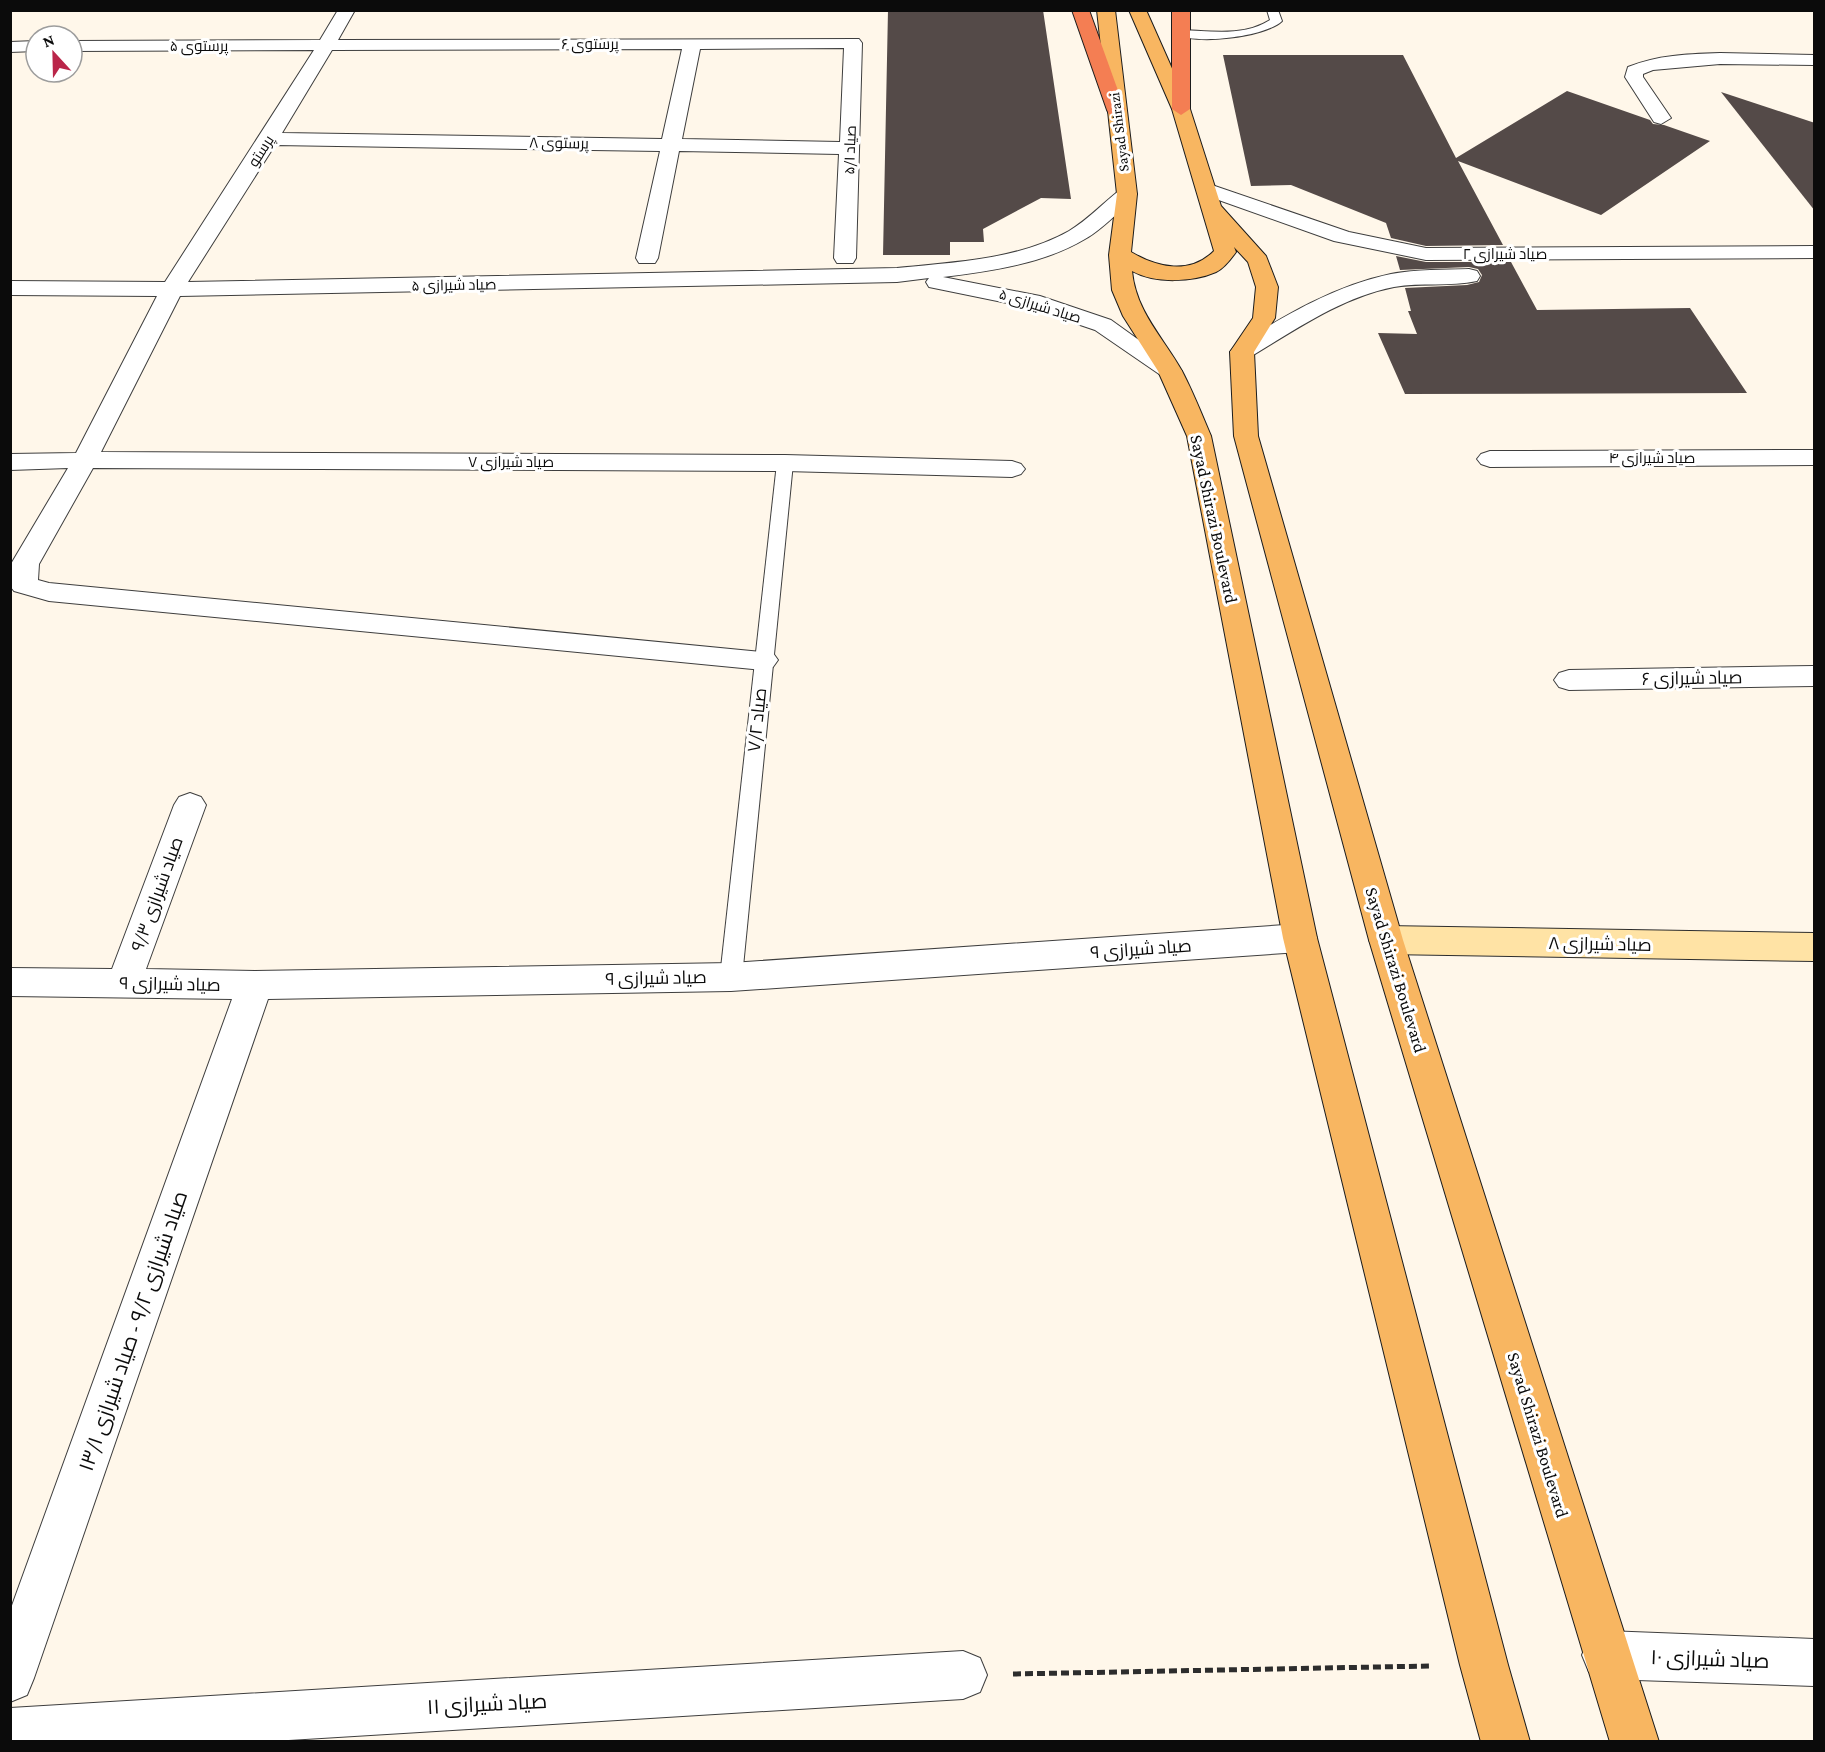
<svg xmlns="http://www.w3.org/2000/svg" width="1825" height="1752" font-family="'Crimson Pro',Cairo,serif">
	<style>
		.building { fill: #544a48 }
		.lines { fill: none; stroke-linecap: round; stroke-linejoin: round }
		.lane-casing { stroke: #3e3e3e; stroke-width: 2 }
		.street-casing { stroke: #3e3e3e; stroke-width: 2 }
		.secondary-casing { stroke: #2d2d2d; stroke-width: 2 }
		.primary-casing { stroke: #1c1c1c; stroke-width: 2 }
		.highway-casing { stroke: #1c1c1c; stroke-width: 2 }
		.path { stroke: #2d2d2d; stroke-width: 5; stroke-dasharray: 8 4; stroke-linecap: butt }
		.lane { fill: #fff; fill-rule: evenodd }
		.street { fill: #fff; fill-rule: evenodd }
		.secondary { fill: #ffe3a5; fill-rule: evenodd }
		.primary { fill: #f8b661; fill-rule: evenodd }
		.highway { fill: #f47e53; fill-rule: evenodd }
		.labels { text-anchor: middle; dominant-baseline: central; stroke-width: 6; stroke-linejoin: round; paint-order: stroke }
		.far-street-label { font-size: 15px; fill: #0b0b0b; stroke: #fff }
		.street-label { font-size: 18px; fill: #0b0b0b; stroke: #fff }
		.near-street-label { font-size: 21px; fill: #0b0b0b; stroke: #fff }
	</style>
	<rect width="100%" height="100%" fill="#fff7ea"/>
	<g class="building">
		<path d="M888,10H1043L1071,199L1041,198L983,229L984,242H950V255H883Z"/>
		<path d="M1223,55H1403L1456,158L1567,91L1650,120L1653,124L1664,125L1710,141L1601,215L1458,161L1503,245L1426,246L1391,238L1386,223L1291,185L1251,186Z"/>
		<path d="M1721,92L1815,123V211Z"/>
		<path d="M1396,256L1426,262H1511L1537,310L1690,308L1747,393L1405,394L1378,333L1417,334L1408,311H1411L1405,288L1467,285L1479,282L1482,275L1478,269L1469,267L1400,270Z"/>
	</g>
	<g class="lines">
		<g class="lane-casing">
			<g id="lane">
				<path d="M1267,10H1278L1282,21C1266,37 1192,46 1175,33L1181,30C1211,31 1243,37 1270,20Z"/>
				<path d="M785,458L793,463L742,977L739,983L731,986L723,983L720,977L777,463Z"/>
			</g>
		</g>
		<g class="street-casing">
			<g id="street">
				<path d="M338,10H355L338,40L859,39L862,43L856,258L853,263H837L834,258L839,154L679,151L658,258L655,263H639L636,258L660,151L275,145L188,282L897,268C955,262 1017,260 1069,231C1088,220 1103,203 1120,190H1134L1137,194L1134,198C1118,212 1103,229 1085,239C1043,264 991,271 943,277L1040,296L1111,320L1182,371L1178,376H1162L1095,330L1027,307L929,287L926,282L929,278L897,282L180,296L101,452L785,455L1012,461L1021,464L1025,469L1021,474L1012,477L785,471L93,468L39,564L38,580L49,583L773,653L778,660L773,667L763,670L49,601L14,591L10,586L11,564L68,468L10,470V454L76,453L157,296L10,295V281L165,282L314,50L72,51V41L320,40ZM844,48L840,142L682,139L700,49ZM682,49L662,139L282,133L332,50Z"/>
				<path d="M36,41V51L10,52V42Z"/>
				<path d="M1720,53L1814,55V65L1720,64L1653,70L1643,74V77L1671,118L1661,124L1654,122L1625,77L1628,67C1657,55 1688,54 1720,53Z"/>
				<path d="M1206,183L1349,232L1426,248L1814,246V258L1426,260L1334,241L1199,193L1196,189L1199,185Z"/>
				<path d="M1469,269L1477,271L1480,276L1477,281C1450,287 1421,282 1394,287C1342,297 1295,330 1250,357H1234L1230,352L1234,347C1283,317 1333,286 1391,274C1417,269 1443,270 1469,269Z"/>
				<path d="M1490,451L1814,450V465L1490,467L1481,464L1477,459L1481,454Z"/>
				<path d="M1814,666V686L1569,690L1559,687L1554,680L1559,673L1569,670Z"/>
				<path d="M190,793L201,797L206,805L146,969L255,971L731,963L1300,924L1312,928L1317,938L1312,948L1300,952L731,991L268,999L34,1678L27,1695L10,1702V1611L232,999L10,996V968L112,969L174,805L179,797Z"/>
				<path d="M1606,1631L1814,1639V1686L1606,1679L1589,1672L1582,1655L1589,1638Z"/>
				<path d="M963,1651L980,1658L987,1675L980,1692L963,1699L256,1742H10V1708Z"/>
			</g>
		</g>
		<g class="secondary-casing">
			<path id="secondary" d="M1386,926L1814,933V961L1386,954L1374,950L1369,940L1374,930Z"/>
		</g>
		<g class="primary-casing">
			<path id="primary" d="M1097,10H1115L1137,194L1131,252C1158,268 1190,275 1214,251L1172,109L1129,10H1146L1190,109L1221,206L1266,256L1278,287L1275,318L1254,352L1258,436L1403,940L1659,1742H1610L1369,940L1234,436L1230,352L1253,318L1256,287L1248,262L1234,247L1236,252C1231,259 1223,269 1216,272C1193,282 1155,284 1132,271C1136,312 1163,337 1182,371C1193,392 1202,415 1211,436L1317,938L1508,1665L1530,1742H1481L1460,1665L1283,938L1187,436L1158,371L1123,316L1112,290L1109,255L1117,194Z"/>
		</g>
		<g class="highway-casing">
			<g id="highway">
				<path d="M1072,10H1089L1125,110L1123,114H1109L1107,110Z"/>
				<path d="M1172,10H1190V109L1181,115L1172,109Z"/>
			</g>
		</g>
		<path class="path" d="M1013,1674L1429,1666"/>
		<use href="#lane" class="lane"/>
		<use href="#street" class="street"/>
		<use href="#secondary" class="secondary"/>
		<use href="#primary" class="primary"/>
		<use href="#highway" class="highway"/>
	</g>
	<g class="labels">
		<g class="far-street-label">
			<text x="590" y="44">پرستوی ۶</text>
			<text x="199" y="46">پرستوی ۵</text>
			<text transform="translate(1119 132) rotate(-97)">Sayad Shirazi</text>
			<text transform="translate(559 143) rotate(1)">پرستوی ۸</text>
			<text transform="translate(850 150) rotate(-88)">صیاد ۵/۱</text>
			<text transform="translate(261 151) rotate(-57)">پرستو</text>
			<text x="1505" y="254">صیاد شیرازی ۲</text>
			<text transform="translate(454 285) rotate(-1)">صیاد شیرازی ۵</text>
			<text transform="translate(1040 306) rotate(17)">صیاد شیرازی ۵</text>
			<text x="1652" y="458">صیاد شیرازی ۴</text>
			<text x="511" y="462">صیاد شیرازی ۷</text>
		</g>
		<g class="street-label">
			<text transform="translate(1214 519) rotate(78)">Sayad Shirazi Boulevard</text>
			<text transform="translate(1692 678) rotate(-1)">صیاد شیرازی ۶</text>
			<text transform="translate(757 720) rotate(-84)">صیاد ۷/۲</text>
			<text transform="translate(157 894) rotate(-70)">صیاد شیرازی ۹/۳</text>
			<text transform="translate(1600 944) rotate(1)">صیاد شیرازی ۸</text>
			<text transform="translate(1141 949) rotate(-4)">صیاد شیرازی ۹</text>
			<text transform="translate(1396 970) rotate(73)">Sayad Shirazi Boulevard</text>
			<text transform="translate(656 978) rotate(-1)">صیاد شیرازی ۹</text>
			<text transform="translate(170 984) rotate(1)">صیاد شیرازی ۹</text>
			<text transform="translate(1538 1435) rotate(73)">Sayad Shirazi Boulevard</text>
		</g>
		<g class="near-street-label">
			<text transform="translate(133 1331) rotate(-71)">صیاد شیرازی ۹/۲ - صیاد شیرازی ۱۳/۱</text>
			<text transform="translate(1710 1659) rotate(2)">صیاد شیرازی ۱۰</text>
			<text transform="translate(487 1704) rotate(-3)">صیاد شیرازی ۱۱</text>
		</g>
	</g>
	<rect width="1825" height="1752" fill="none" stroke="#0b0b0b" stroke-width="24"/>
	<g transform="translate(54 54) rotate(338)"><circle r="28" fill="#ffffff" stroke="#9d9d9d" stroke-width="1.5"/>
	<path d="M0-4.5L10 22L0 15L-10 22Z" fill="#ba2549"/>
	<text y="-9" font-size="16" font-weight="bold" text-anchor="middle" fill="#0b0b0b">N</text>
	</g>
</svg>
